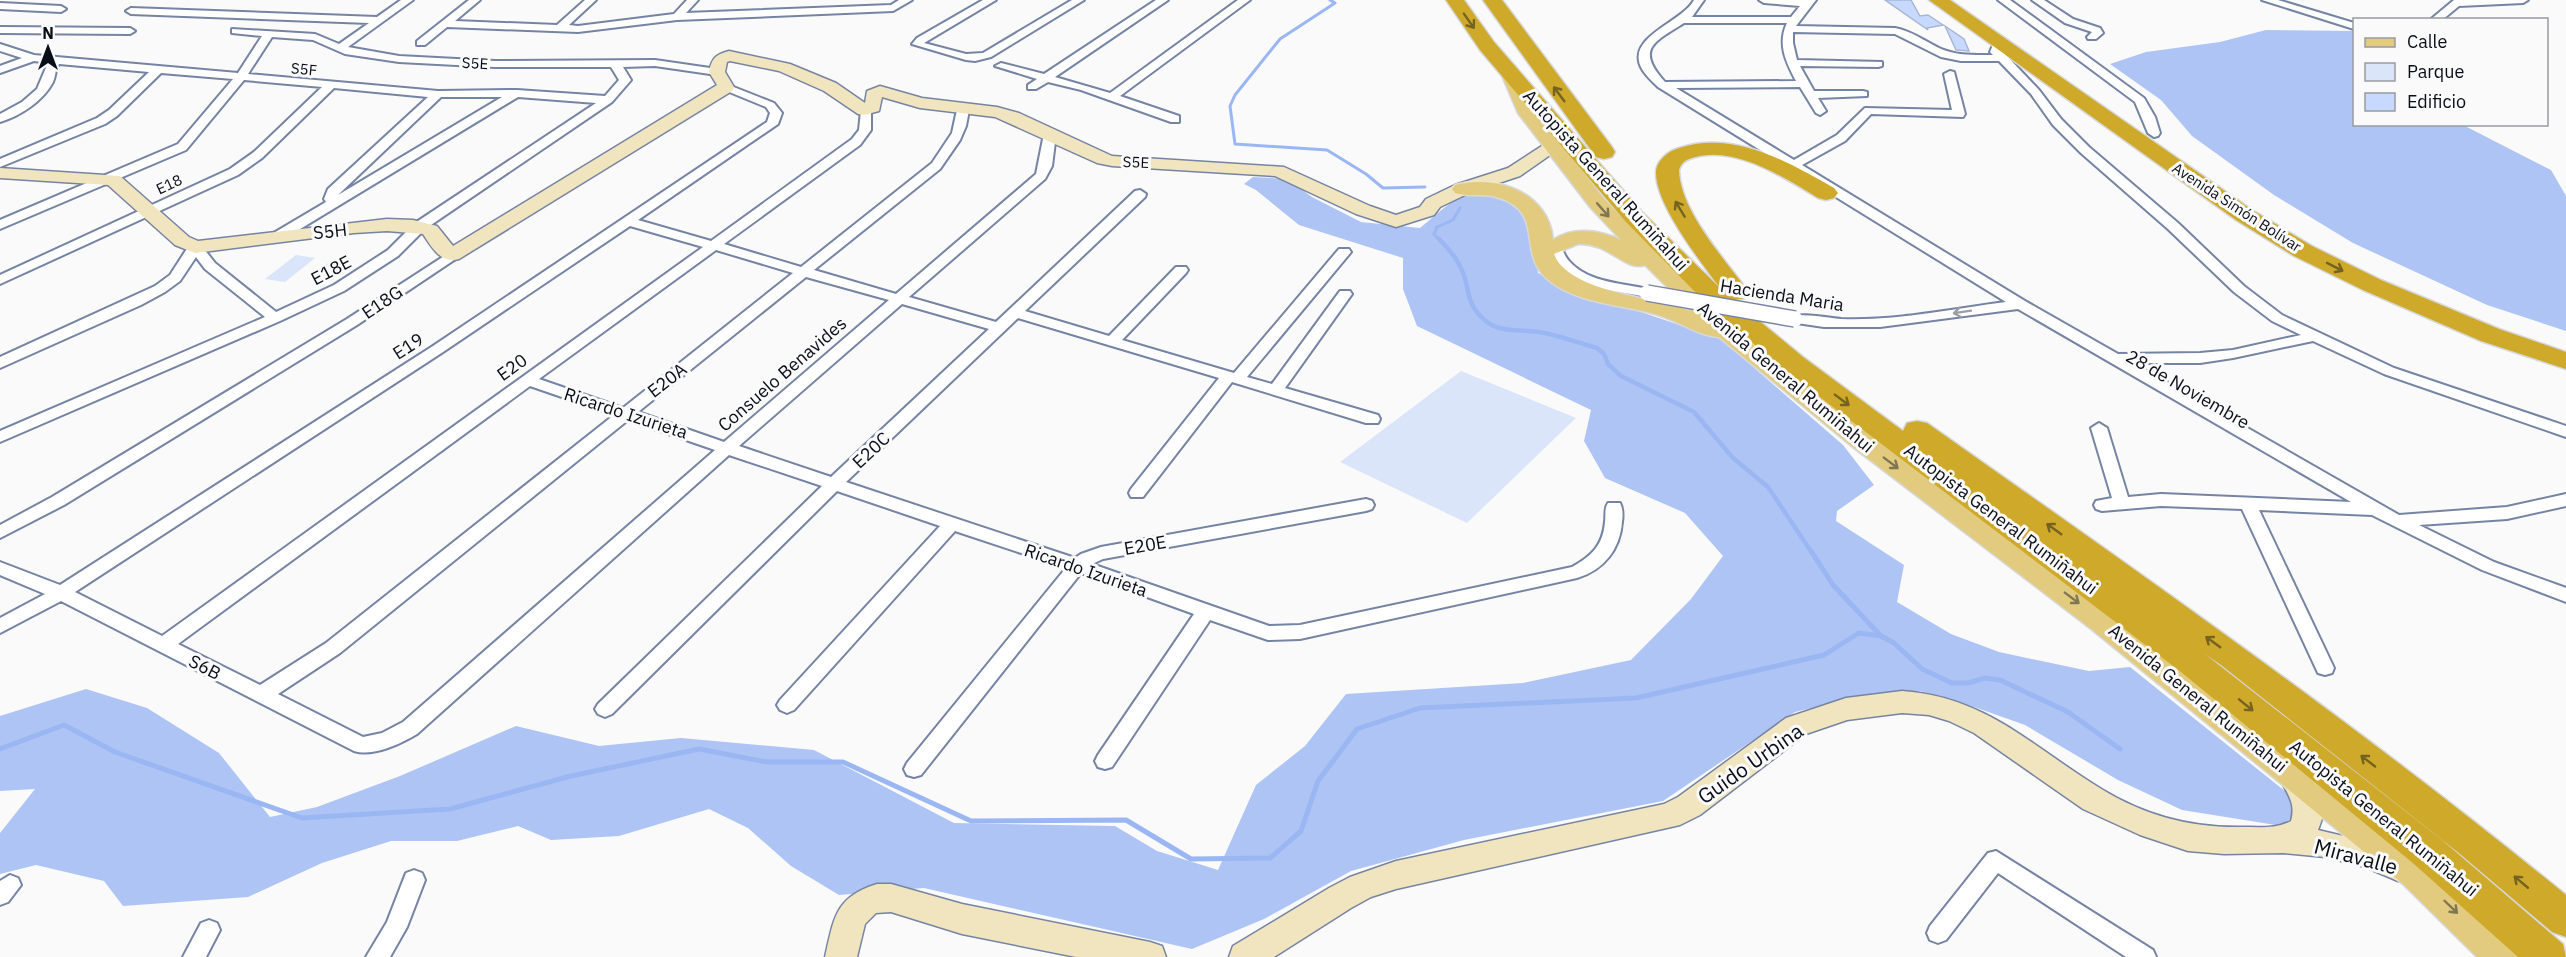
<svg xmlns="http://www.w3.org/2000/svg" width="2566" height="957" font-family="'IBM Plex Sans',sans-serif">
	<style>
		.green { fill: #dbe5f9 }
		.forest { fill: #adc4f5 }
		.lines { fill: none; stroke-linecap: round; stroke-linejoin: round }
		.stream-far2 { stroke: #9bb7f3; stroke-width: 3 }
		.stream-far1 { stroke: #9bb7f3; stroke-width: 4.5 }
		.stream { stroke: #9bb7f3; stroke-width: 5 }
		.building { fill: #c8d9ff; stroke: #a7b6d6; stroke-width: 1.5 }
		.street-casing { stroke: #7684a3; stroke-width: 4 }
		.secondary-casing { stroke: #7684a3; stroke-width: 3 }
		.primary-casing { stroke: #d7d8da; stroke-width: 3 }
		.highway-casing { stroke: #d7d8da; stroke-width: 3 }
		.street { fill: #fff; fill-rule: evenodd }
		.secondary { fill: #f1e5bf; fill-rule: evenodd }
		.primary { fill: #e2cb7f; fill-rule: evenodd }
		.highway { fill: #cfa929; fill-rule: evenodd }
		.street-bridge-casing { stroke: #7684a3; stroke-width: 18; stroke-linecap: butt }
		.street-bridge { stroke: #fff; stroke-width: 15 }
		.oneway { stroke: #756321 }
		.oneway2 { stroke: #807651 }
		.oneway3 { stroke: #9c9ea3 }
		.labels { text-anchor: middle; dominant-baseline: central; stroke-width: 6; stroke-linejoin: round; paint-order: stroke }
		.far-street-label { font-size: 15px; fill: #080d18; stroke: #fafafa }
		.street-label { font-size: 18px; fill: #080d18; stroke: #fafafa }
		.near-street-label { font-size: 21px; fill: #080d18; stroke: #fafafa }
	</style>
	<rect width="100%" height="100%" fill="#fafafa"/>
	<g class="green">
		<path d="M296,255L315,258L285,282L265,279Z"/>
		<path d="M343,260L355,265L324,281L313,276L322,271L317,269L330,262L335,264Z"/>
		<path d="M1461,371L1576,418L1467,523L1340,462Z"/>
	</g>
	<g class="forest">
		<path d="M2266,30L2354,31V124L2463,125L2551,170L2566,196V331L2487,305L2353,243L2274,195L2192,136L2161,100L2110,64L2146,52L2220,42Z"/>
		<path d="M1253,177L1287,179L1312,197L1361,222L1420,228C1432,218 1444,207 1457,199C1467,193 1478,196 1489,196C1534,200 1535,237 1538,273L1567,287L1721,339L1843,445L1874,485L1837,511L1836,521L1904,565L1897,602L1951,634L1999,652L2089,671L2130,667L2291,796L2296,814L2282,826L2182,810L2118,780L2025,725L1949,698L1920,691L1848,699L1795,712L1663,801L1464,840L1351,871L1264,919L1192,949L924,888L839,895L791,866L748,828L709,809L619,836L551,840L518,826L457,841H391L322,863L248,897L123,906L104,881L36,865L0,874V833L35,789L0,791V716L86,689L147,708L219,753L270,817L317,807L400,776L516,726L599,746L681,738L814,750L954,823L1115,826L1157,851L1218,870L1256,785L1305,746L1346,694L1523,683L1631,660L1691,599L1723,556L1685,513L1605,478L1584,441L1591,410L1417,326L1403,289V258L1299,225L1256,190L1244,184Z"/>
	</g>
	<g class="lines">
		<g class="stream-far2">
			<path d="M1330,0L1335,3L1280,39L1235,95L1230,106L1235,144L1327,150L1366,174L1383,188L1425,187"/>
			<path d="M1440,241L1434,234L1437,227L1453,220L1460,208"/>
		</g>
		<path class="stream-far1" d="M1439,239C1449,249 1458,259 1463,273C1468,284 1467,297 1474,308C1493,336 1511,328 1539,332C1558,335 1578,343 1597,348L1604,354L1608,364L1621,376L1694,412L1733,458L1768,487L1812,553"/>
		<g class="stream">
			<path d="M1811,551L1833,585L1881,636L1894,643L1922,669L1952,683H1968L1985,678L2000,680L2068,712L2120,749"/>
			<path d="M0,749L64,725L115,752L302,818L450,809L571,776L699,749L767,762H843L971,821L1126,820L1191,859L1270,858L1301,831L1318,781L1357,729L1420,708L1636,698L1824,655L1859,633L1881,636"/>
		</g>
	</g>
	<g class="building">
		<path d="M1885,0H1911L1920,16L1928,15L1943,25L1927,28L1928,30Z"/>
		<path d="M1945,26L1964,39L1969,51L1956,50Z"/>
	</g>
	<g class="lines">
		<g class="street-casing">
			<g id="street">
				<path d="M401,0H413L348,47L399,56L495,61L655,60L717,69L723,72L717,75L655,66L623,67L631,80L612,102L425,229L398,256L344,291L280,321L0,442V431L265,317L205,269L196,257L180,281L165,292L141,305L0,368V357L155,286L170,275L190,244H200L215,263L276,312L334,285L388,250L415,223L596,103L518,97L282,240H272L270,237L272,234L326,202L324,199L328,189L428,97L334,88L262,158L238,175L0,284V275L230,169L254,152L322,87L244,80L186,150L0,229V220L178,144L233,79L161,73L117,116L105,124L0,167V159L97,118L109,110L149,72L59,64C55,69 56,75 53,82C43,101 20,116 0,122V114L22,102L37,89L48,63L34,61L0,73V66L22,58L0,51V44L34,55L238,73L262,36L232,33V29L315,34L339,44L369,23L131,14L126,11L131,8L377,17ZM272,37L313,40L345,54L399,62L495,67H611L619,80L605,96L517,90L438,91L248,74ZM441,97H502L338,195L339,194Z"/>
				<path d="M469,0H480L455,21L557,25L585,0H596L569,25L578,26L674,14L687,0H698L686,13L891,5L899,0H912L893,11L677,20L578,32L447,27L425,45H417V41Z"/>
				<path d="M983,0H996L924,43L966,54L983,53L1072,0H1084L991,57L975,61L966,60L912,44L917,38Z"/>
				<path d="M1156,0H1168L1055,77L1110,93L1238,0H1250L1120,96L1179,116V122H1171L1081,90L1048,82L1036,89H1028V85L1037,79L995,66L1001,63L1044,74Z"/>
				<path d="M1694,0H1704L1692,17H1791L1800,6L1764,3L1759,0H1816L1796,26L1895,28C1912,31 1924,41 1939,48C1956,56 1975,55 1993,55L1990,52L1993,45L2002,41L2006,42L2007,44L2002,51L2039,90L2061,119L2089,147L2178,223L2244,286L2282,315L2394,368L2566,426V437L2384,374L2313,341L2233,358L2200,363H2134L2399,515L2507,507L2566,494V506L2507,519L2419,525L2494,562L2566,588V602L2482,570L2372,515L2259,510L2334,668L2332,673L2325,675L2318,673L2242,509L2161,506L2102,511L2096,509L2094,505L2096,501L2112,498L2091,428L2099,423L2107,428L2128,497L2161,494L2351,502L2018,309L1880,327H1824L1790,322L1788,319C1795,311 1829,318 1841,319C1897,321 1951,309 2006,302L1658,87C1653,82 1646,76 1642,69C1624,37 1682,23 1694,0ZM1684,23H1787C1777,44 1786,62 1796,81L1665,82C1635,49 1654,42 1684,23ZM1793,32L1895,34L1941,57L1961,61H1999L2031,94L2053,125L2081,153L2168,229L2234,292L2272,321L2301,335L2233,350L2200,353L2118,354L2025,301L1802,165L1845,141L1871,114L1963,117L1965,114L1954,72L1950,71L1944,74L1952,110L1865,108L1837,135L1794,160L1676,88L1800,87L1816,113L1820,115L1826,111L1818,98L1867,96V92L1863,91H1814L1800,66L1878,67L1882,66V62L1797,60L1793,43Z"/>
				<path d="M1998,0H2010L2144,98L2155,117L2160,133L2158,136L2154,137L2148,133L2135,102Z"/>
				<path d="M2032,0H2044L2073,19L2100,28L2103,33L2096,39H2088L2087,37L2092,32L2065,23Z"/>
				<path d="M2262,0H2278L2354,23V29Z"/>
				<path d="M2454,0H2528L2523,3L2459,6L2442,20H2430Z"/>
				<path d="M0,3L61,6L66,9L61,12L0,9Z"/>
				<path d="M0,27L130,28L135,31L130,34L0,33Z"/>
				<path d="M726,84L774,103L782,113L778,124L638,220L711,241L852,139L859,130L861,111L867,107L871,109V130L860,145L724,244L801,267L932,163L952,133L957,110L963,106L969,110L966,126L960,140L940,169L814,270L896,294L1036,174L1044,134L1050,130L1056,134L1052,166L1045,179L909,297L996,322L1135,191L1140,190L1146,194L1145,197L1025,311L1109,336L1176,267H1186L1188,270L1186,273L1122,340L1234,373L1339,249H1349L1351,252L1247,377L1272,384L1340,291H1350L1352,294L1285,388L1378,415L1380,419L1378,423H1366L1232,382L1143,497H1131L1129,493L1131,489L1219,378L1018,318L846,482L1075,558L1081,554L1101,547L1366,499L1372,501L1374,505L1372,509L1366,511L1103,559L1092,564L1269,626L1300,625L1572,567C1592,556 1603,545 1605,522C1606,515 1604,509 1608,503H1620C1623,509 1623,515 1622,522C1620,549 1604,570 1577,578L1300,639L1268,640L1210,620L1112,767L1105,769L1098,767L1095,761L1098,755L1194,614L1081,573L921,775L914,777L907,775L904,769L907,763L1066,568L955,531L794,710L787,713L780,710L777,705L780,700L940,526L837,491L612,714L605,717L598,714L595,709L598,704L822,486L729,455L417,734C400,744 374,757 354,751L61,601L0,633V618L45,594L0,575V562L60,585L433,346L767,122L770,113L766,107L722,89L720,87ZM630,226L703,247L162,636L75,592L443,352ZM716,250L793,273L623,408L539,379ZM806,277L889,300L724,442L638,412ZM902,304L989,329L831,477L739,446ZM530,386L614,415L326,643L260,685L178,644ZM628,420L715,450L403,722L382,733L363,737L278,694L340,653Z"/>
				<path d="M1555,244L1560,245C1563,250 1565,257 1569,261C1589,284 1625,283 1652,290L1654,293L1647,297C1609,289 1566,289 1548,248Z"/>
				<path d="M452,251L457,252L459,255L457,258L357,325L64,505L0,538V525L52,497L347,319Z"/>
				<path d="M1996,851L2153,950L2156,957H2126L1998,873L1946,940L1938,943L1930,940L1927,933L1930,926L1988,853Z"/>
				<path d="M414,870L422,873L425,880L407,927L390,957H366L387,922L406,873Z"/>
				<path d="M10,875L18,878L21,885L8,902L0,905V881Z"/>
				<path d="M209,920L217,923L220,930L206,957H183L201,923Z"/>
			</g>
		</g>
		<g class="secondary-casing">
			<g id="secondary">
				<path d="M729,51L790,64L836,83L865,103L867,91L880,86L922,98L997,107L1019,113L1112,156L1284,167L1370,206L1396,215L1420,207L1426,199L1455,185L1508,168L1548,142H1560L1563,146L1520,176L1469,193L1440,207L1434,215L1396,227L1356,214L1275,176L1112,166L1097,163L995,117L920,108L882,97L879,111L864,115L858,114L824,91L779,71L730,61L727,62L725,72L734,87L732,91L459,259C441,264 432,248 423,234L387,231L354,233L195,253L175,245L108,185L0,178V168L120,176L189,237L198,241L387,219L413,220L437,226L453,246L717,85L709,72C712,58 715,55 729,51Z"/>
				<path d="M1902,691C1988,697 2033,748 2103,790C2146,816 2192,828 2242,827C2259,827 2276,829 2291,821C2296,803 2288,795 2280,779L2285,770C2306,763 2323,785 2324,807C2324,815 2321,822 2318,830L2369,842L2409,857L2414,867L2409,877L2398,881L2365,867L2325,857L2284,853L2224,854L2188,851L2140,835L2083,809L1974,733L1949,721L1929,715L1902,713L1847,720L1806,734L1700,815L1680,825L1396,889L1371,897L1351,908L1274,957H1229L1233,946L1329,888L1350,877L1396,861L1664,804L1678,797L1786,718L1846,698Z"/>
				<path d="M877,884H891L962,904L1150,942L1162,946L1166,957H1076L962,934L891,912L876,913L865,924L857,957H825C834,918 835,897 877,884Z"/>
			</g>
		</g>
		<g class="primary-casing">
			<path id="primary" d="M1509,65L1516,67L1534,108L1604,199L1694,289L1741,332L1871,435L2112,612L2296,756L2427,862L2515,945L2521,957H2477L2403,884L2272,776L2090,628L1853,447L1719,337C1699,336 1678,321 1658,315C1622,304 1573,304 1545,277C1517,249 1546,211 1496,197C1482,193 1468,197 1455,193L1452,189L1455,185C1496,174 1549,192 1553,240C1573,226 1600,230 1621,240L1590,207L1518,113L1500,71L1502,67ZM1578,244C1609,242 1625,272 1645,265L1691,311C1656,298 1568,292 1554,254Z"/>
		</g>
		<g class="highway-casing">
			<g id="highway">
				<path d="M1446,0H1464L1494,42L1642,212L1720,288C1701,262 1656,205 1656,173C1656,160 1669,151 1679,148C1734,130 1788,162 1834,188L1838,193L1834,198L1826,200L1818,198C1783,177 1734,144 1692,158C1685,160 1681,163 1679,170C1680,212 1726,260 1749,293L1745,298L1734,300L1803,357L1903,431L1907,423L1917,421L1927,423C2144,576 2361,727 2566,895V937L2552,932L2460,854L2221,665L2205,654L2442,840L2563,944L2566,957H2518L2414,864L2181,672L1783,369L1702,299L1626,222L1480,50Z"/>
				<path d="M1483,0H1502L1612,147L1615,152L1612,157L1604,159L1596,157Z"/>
				<path d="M1929,0H1950L2252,210L2312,246L2381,280L2499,329L2566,352V369L2481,341L2363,290L2294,256L2236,220Z"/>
			</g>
		</g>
		<use href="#street" class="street"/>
		<use href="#secondary" class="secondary"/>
		<use href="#primary" class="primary"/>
		<use href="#highway" class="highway"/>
		<g class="street-bridge-casing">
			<path id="street-bridge" d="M1647,293L1795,319"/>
		</g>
		<use href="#street-bridge" class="street-bridge"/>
	</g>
	<defs><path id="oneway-shaft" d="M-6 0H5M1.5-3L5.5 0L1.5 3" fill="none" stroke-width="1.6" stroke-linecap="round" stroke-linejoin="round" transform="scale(1.5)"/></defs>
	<g class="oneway">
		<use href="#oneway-shaft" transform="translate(1469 21) rotate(55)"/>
		<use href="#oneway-shaft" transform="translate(1559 94) rotate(-127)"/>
		<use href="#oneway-shaft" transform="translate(1680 209) rotate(-121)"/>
		<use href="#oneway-shaft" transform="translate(2335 267) rotate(27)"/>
		<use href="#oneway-shaft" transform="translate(1842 400) rotate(37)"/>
		<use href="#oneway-shaft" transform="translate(2054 529) rotate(-144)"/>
		<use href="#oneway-shaft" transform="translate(2213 642) rotate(-144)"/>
		<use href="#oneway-shaft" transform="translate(2246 705) rotate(39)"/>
		<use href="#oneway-shaft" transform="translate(2368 761) rotate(-142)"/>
		<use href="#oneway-shaft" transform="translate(2521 882) rotate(-140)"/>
	</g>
	<g class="oneway2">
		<use href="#oneway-shaft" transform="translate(1603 210) rotate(49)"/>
		<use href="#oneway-shaft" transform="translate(1891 463) rotate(37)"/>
		<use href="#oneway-shaft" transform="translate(2072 598) rotate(37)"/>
		<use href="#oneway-shaft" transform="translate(2451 907) rotate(44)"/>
	</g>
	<use class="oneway3" href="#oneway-shaft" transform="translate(1962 312) rotate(171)"/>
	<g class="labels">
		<g class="far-street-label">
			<text transform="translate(475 63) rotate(3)">S5E</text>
			<text transform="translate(304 69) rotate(5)">S5F</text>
			<text transform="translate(1136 162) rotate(2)">S5E</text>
			<text transform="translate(169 184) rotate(-25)">E18</text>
			<text transform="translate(2237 207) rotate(33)">Avenida Simón Bolívar</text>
		</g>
		<g class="street-label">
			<text transform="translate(1606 180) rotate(48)">Autopista General Rumiñahui</text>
			<text transform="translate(330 231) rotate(-6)">S5H</text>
			<text transform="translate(331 270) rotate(-28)">E18E</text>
			<text transform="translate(1782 295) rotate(9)">Hacienda Maria</text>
			<text transform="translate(382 302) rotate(-34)">E18G</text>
			<text transform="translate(408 346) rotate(-33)">E19</text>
			<text transform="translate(512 367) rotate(-36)">E20</text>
			<text transform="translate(782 374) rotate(-41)">Consuelo Benavides</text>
			<text transform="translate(1786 377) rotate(40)">Avenida General Rumiñahui</text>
			<text transform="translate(667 380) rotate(-38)">E20A</text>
			<text transform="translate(2188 389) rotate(30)">28 de Noviembre</text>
			<text transform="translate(626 413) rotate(18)">Ricardo Izurieta</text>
			<text transform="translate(871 450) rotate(-43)">E20C</text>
			<text transform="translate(2001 519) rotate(37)">Autopista General Rumiñahui</text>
			<text transform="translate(1145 545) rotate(-10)">E20E</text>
			<text transform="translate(1086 570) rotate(19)">Ricardo Izurieta</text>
			<text transform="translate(205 667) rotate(27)">S6B</text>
			<text transform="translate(2198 698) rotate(39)">Avenida General Rumiñahui</text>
			<text transform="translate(2384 818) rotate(39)">Autopista General Rumiñahui</text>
		</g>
		<g class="near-street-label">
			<text transform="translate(1750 763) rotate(-35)">Guido Urbina</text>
			<text transform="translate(2356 856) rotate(15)">Miravalle</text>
		</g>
	</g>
	<rect x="2353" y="18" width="195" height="108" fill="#fafafa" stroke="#999ba0" stroke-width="1.5"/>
	<rect x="2365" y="38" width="30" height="9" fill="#e2cb7f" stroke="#999ba0" stroke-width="1.5"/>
	<text x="2407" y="48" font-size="18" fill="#080d18">Calle</text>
	<rect x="2365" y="63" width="30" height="18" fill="#dbe5f9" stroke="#999ba0" stroke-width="1.5"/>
	<text x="2407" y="78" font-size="18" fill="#080d18">Parque</text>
	<rect x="2365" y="93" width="30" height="18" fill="#c8d9ff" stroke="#999ba0" stroke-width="1.5"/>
	<text x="2407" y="108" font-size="18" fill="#080d18">Edificio</text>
	<g transform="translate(48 48)" stroke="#fafafa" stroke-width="4.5" paint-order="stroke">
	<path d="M0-4.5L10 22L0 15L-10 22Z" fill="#080d18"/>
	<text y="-9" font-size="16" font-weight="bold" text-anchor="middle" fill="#080d18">N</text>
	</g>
</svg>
